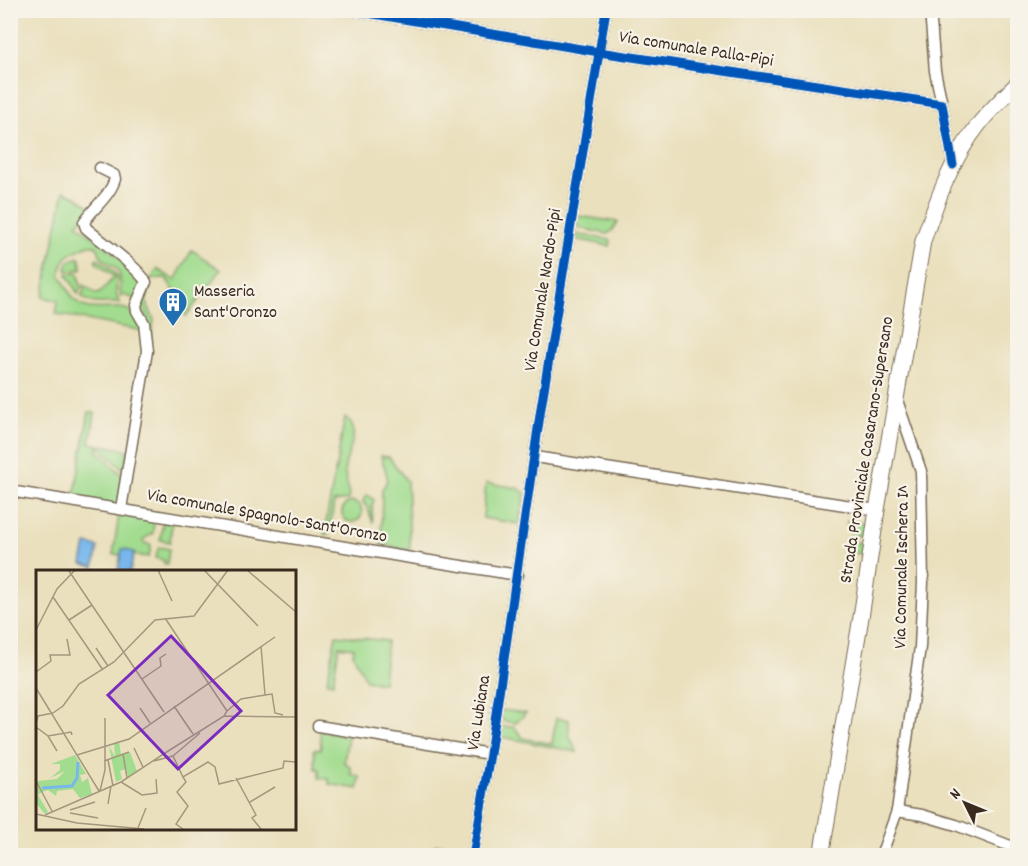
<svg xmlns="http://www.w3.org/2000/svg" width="1028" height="866" font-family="Dekko,sans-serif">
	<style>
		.green { fill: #a2dc8f; stroke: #6e8356; stroke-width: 1.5 }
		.water { fill: #77b7eb; stroke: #597084; stroke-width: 1.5 }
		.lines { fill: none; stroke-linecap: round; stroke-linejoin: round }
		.minor-casing { stroke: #786a56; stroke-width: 13 }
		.secondary-casing { stroke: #786a56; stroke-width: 17 }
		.minor { stroke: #fff; stroke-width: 10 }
		.secondary { stroke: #fff; stroke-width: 15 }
		.cycleway-casing { stroke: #f7f3e8; stroke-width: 13 }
		.cycleway { stroke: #0057b8; stroke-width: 9 }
		.labels { text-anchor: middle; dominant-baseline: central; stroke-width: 4.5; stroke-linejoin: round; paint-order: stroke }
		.street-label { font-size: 18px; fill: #3b2a1e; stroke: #f7f3e8 }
		.poi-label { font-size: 18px; fill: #3b2a1e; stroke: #f7f3e8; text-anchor: start }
		.inset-river { fill: none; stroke: #77b7eb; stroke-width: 3 }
		.inset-road { fill: none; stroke: #a4977d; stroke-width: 1.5 }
		.view { fill: #7b2cbf; fill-opacity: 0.15; stroke: #7b2cbf; stroke-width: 3 }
		.inset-edge { fill: none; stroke: #3b2a1e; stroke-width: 3 }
	</style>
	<rect width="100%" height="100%" fill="#f7f3e8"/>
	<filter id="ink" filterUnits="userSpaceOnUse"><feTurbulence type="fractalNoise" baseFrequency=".0167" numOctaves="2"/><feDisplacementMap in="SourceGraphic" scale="12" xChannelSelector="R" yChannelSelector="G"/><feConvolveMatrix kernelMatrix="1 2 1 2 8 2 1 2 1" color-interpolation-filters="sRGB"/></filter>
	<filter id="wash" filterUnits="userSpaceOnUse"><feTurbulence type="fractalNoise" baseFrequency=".008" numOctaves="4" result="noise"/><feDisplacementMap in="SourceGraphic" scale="24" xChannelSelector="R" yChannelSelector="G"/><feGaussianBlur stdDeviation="1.35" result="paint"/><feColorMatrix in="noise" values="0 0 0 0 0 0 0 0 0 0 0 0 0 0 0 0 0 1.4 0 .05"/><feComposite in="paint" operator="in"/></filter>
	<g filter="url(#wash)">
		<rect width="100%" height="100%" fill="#eae0bd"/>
		<g class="green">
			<path d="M64,191L77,197L93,209L77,224L115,254L142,277L136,300L125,295L121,297C119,289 122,280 119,273C115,264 106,263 101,257C99,253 100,248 94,245C89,243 72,253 68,256C63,261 61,268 60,274C64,282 68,291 74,299C85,313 103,307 119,308C123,308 128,310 132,311L143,331L56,314L58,301L43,297Z"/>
			<path d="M578,216L618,222L612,231L607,234L576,227Z"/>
			<path d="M575,234L611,240L610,246L576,239H575Z"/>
			<path d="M192,250L221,270L186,316L178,308C178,292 173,290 166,278C160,277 157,280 151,280L157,269L175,280Z"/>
			<path d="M79,257L82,268L81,270C76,268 72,271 67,271L66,268L69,261Z"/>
			<path d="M97,258L112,270L117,276C117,286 114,295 120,303C105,301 95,308 81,296L84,291V285L96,294L100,293L114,277L95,261Z"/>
			<path d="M75,273H78L81,287L78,294L67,274Z"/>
			<path d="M147,288H150L146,301L154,320L150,342L148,341L147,316L140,303Z"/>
			<path d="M89,412L95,413L90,443L128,450L124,470L97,445L98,451L123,476L118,505L74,498Z"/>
			<path d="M345,417C363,429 347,451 345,467C344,476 348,488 349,497L347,500L334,502L329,534H324Z"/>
			<path d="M381,456L389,457L407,481L410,550L381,545L382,489C392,478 384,469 381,456Z"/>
			<path d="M486,483L518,488L525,493L519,524L483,518Z"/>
			<path d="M368,495L374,500L372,506L373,523L367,507L363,502L365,496Z"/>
			<circle cx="352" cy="512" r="10"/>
			<path d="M119,515L154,520L153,533L143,540L144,543L151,545L149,557L133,555V552L122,550L121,555L113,554Z"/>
			<path d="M847,521L870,524L866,528L862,536C852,534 847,532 847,521Z"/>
			<path d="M163,522L172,523L170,542L160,540Z"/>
			<path d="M852,541L861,543L862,552L865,555L846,551L847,543Z"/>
			<path d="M159,547L169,549L167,564H164V560L155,558Z"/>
			<path d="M336,635L387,641L383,683L366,680L353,654L354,648L339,646L333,683L327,682Z"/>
			<path d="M501,710L526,713L516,723L503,721L500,716Z"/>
			<path d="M556,718L569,720V735L577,752L497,736L498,730L503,727H514L523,738L552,744Z"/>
			<path d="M320,731L348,736L344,762L351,767V774L360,777L358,789L329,784V779L319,778V769H316L314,749H321Z"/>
			<path d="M435,845H468L467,850H435Z"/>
		</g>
		<g class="water">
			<path d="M86,544L98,547L94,567L82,564Z"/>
			<path d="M122,549L134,552L130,572L118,570Z"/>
		</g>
	</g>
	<g filter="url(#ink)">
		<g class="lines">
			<g class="minor-casing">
				<g id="minor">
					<path d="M350,10L599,52L942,104L953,165"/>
					<path d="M930,10L935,71L942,104"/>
					<path d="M100,168L114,175L115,179C110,196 93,208 84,222L86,228C101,241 138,267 146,282L136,305L137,311L144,323L147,351L121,509"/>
					<path d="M535,457L877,510"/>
					<path d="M10,491L405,557L518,575"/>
					<path d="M318,726L490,754"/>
					<path d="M897,811L920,647L923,582L921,471L897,400"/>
					<path d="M473,856L490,754L541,408L606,10"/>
					<path d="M881,856L897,811L922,815L956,825L1018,849"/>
				</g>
			</g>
			<g class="secondary-casing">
				<path id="secondary" d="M822,851L862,611L877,510L923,241C937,200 952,158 979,124C991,109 1005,96 1018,83"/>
			</g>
			<use href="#minor" class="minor"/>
			<use href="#secondary" class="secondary"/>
			<g class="cycleway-casing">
				<g id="cycleway">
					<path d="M350,10L599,52L942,104L953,165"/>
					<path d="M473,856L490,754L541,408L606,10"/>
				</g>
			</g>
			<use href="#cycleway" class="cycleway"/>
		</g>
	</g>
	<defs>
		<g id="building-pin" transform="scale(1.5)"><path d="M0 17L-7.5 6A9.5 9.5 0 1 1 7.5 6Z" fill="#1f6fb2" stroke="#f7f3e8"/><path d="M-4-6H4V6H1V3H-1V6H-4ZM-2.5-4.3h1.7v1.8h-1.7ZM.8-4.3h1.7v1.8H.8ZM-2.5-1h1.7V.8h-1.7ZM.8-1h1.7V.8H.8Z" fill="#fff"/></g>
	</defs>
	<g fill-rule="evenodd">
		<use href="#building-pin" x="173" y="302"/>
	</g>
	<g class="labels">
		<g class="street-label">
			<text transform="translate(696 50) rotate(9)">Via comunale Palla-Pipi</text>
			<text transform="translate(544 290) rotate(-81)">Via Comunale Nardo-Pipi</text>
			<text transform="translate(868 450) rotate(-81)">Strada Provinciale Casarano-Supersano</text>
			<text transform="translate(267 517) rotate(10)">Via comunale Spagnolo-Sant'Oronzo</text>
			<text transform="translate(903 567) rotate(-89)">Via Comunale Ischera I^</text>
			<text transform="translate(480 713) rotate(-81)">Via Lubiana</text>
		</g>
		<g class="poi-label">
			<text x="194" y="292">Masseria<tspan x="194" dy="21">Sant'Oronzo</tspan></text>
		</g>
	</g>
	<g transform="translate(36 570)">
		<rect width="260" height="260" fill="#eae0bd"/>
		<path d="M83,171L85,185L94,182L101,201L92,207L90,199L84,201L86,209L80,212L73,176L79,187L78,173ZM39,185L50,204L44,205L46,212L52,208L56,224L44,228L37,219L21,221L20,226L12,220L6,222L2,225L12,242L9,244L0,233L2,211L21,209L29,201L14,208L24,200V194H15Z" fill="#a2dc8f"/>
		<path class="inset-river" d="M6,218L36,216L41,208L42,192"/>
		<path class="inset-road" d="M122,0L136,31M168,0L222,56M211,0L260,42M33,1L128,142M17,27L67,100M129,48L191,141L188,146M33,50L56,35M0,60L21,19L39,0M60,78L72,96M0,102L15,91L14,85H34L31,69M106,109L125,96L124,88L130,84M0,118L63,221M229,125L236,124L239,143L247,145M138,136L157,164M104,138L114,153M191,141L205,129L229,125L225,76M17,143L27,136L43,114L78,92L119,50L158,46L192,0M0,154L2,146L17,143M0,157L12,166L21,181M12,166L35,162L36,165M98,178L107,197M129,183L188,146L260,147M87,184L91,208M41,185L93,169L239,67M137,186L164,163M72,190L77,216M68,191L93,182M118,191L137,186L147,207L172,192L179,197L183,214L247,198L248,191L260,192M147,207L150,212L141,222L152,236L140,254L147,259M200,208L220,245L216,248L225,259M0,211L16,241M85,212L106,225L121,223L120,209M64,221L69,200V148M214,232L239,217M72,234L75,216M34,240L59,232M34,243L62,248M0,244L41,253L108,259M9,245L85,212L129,183M102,258L110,238"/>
		<path class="view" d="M135,66L205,141L142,199L72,125Z"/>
		<rect width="260" height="260" class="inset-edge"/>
	</g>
	<rect width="1028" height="866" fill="none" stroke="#f7f3e8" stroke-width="36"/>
	<g transform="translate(965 803) rotate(313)" stroke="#f7f3e8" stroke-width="4.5" paint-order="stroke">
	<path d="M0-4.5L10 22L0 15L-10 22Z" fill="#3b2a1e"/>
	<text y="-9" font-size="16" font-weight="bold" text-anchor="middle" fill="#3b2a1e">N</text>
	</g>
</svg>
